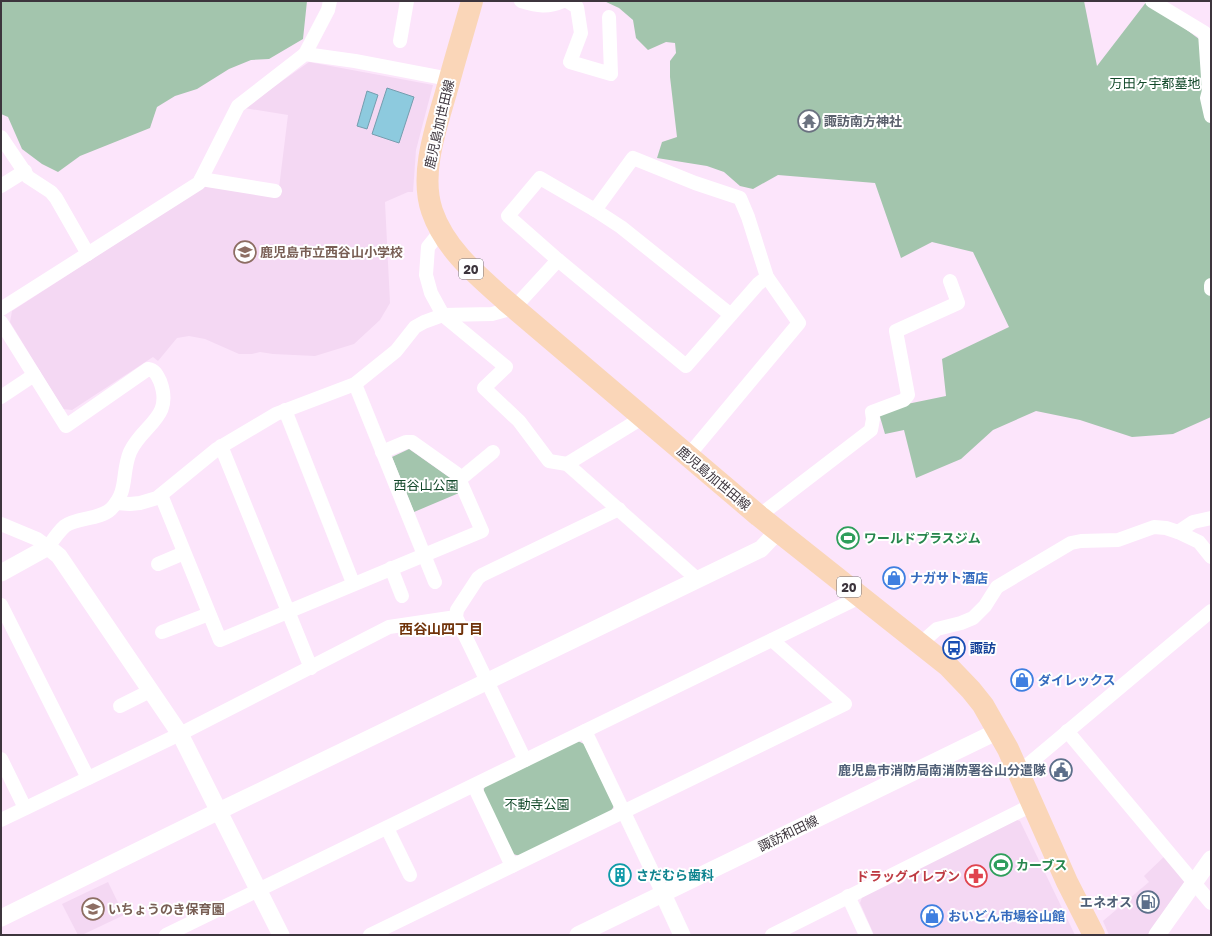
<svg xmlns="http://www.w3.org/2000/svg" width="1212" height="936" font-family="'Golos Text','Noto Sans JP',sans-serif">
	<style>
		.built { fill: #f4d8f3 }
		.green { fill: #a3c5ad }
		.water { fill: #8dcade; stroke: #759dae }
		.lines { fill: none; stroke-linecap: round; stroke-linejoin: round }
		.minor { stroke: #fff; stroke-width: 14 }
		.tertiary { stroke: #fff; stroke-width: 17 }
		.primary { stroke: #fad6b8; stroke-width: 22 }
		.labels { text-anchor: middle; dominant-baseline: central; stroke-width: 4; stroke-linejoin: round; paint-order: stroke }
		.shield { fill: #fff; stroke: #777277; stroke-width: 1 }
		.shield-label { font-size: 12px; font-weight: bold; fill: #3d353d }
		.park-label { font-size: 13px; fill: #12492a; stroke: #fff }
		.worship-label { font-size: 13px; font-weight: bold; fill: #5b616d; stroke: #fff; text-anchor: start }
		.street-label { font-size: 13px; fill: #3d353d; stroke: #fff }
		.education-label { font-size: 13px; font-weight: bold; fill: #785e54; stroke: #fff; text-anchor: start }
		.leisure-label { font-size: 13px; font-weight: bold; fill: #27864d; stroke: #fff; text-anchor: start }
		.shop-label { font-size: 13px; font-weight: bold; fill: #366cbe; stroke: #fff; text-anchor: start }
		.transit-label { font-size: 13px; font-weight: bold; fill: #164399; stroke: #fff; text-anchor: start }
		.service-label { font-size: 13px; font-weight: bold; fill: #4e5e75; stroke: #fff; text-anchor: end }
		.culture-label { font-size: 13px; font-weight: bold; fill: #0d838f; stroke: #fff; text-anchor: start }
		.health-label { font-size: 13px; font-weight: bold; fill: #be3a42; stroke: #fff; text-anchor: end }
		.neighbourhood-label { font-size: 14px; font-weight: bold; fill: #70330a; stroke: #fff }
	</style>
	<rect width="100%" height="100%" fill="#fce5fb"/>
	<g class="built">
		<path d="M309,62L433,85L416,150L413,192H408L385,202L390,303L380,320L354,344L315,356L273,354L260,352L252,354H239L205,339L189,336L177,338L158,361L153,357L72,410L63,409L10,322L12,311L207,185L278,196L288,115L244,108Z"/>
		<path d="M1014,819L1020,821L1075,935H874L860,903L863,895Z"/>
		<path d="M1168,853L1188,877L1147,935H1109L1103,921L1149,882L1144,876Z"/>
		<path d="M108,882L124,915L82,935H78L62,904Z"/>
	</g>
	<g class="green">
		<path d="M1,1H307L303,39L269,59L251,60L229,69L197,89L175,96L157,107L150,128L80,156L58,172L42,164L22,149L8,117L1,114Z"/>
		<path d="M604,1H1084L1097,66L1147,1H1148L1211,48V417L1173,434L1132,437L1080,420L1036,411L993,430L961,459L916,478L904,430L885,434L878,410L946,396L942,359L1009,327L973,252L932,242L901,258L875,183L778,175L753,189L740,186L724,172L707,166L657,158L662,142L677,137L670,77V61L676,53L675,43L666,42L648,50L636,38L633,20L619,8Z"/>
		<path d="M409,449L453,480L459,493L414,512L392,457Z"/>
		<path d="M578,741L584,744L614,806L611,811L520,856L513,854L483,792L485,786Z"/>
	</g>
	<g class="water">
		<path d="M387,88L414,97L399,143L372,134Z"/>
		<path d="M367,91L378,95L367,129L357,126Z"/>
	</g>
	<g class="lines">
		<g class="minor">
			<path d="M521,1C538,6 547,8 563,1"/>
			<path d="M567,1L577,7L581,33L570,62L611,74L609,17"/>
			<path d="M1152,1L1205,33L1209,92"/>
			<path d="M400,41L407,1"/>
			<path d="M305,54L328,10L330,1"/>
			<path d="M1211,83L1207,98L1211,116"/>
			<path d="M1,137L28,177L51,192L56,198L88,254"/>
			<path d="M201,179L275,191"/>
			<path d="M1,186L25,171"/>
			<path d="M595,210L633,158L695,183L740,198L748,217L767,277L799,323L688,456"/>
			<path d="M441,231L428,247L426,275L431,293L443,315L506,367L484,388L519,421L549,461L567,464"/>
			<path d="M1211,285V289"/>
			<path d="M1,309L199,183L238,106L305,54L355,61L449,79"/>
			<path d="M731,315L621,227L595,210L540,178L508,216L558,260L686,366L758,284L767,277"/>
			<path d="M1,322L66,426L148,369C155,370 157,375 160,381C174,418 143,424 130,452C121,474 129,490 111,509C99,520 78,517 65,526C59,531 53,540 48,547L37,539L1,524"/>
			<path d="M355,384L435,582"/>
			<path d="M1,397L34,375"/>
			<path d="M285,410L353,583"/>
			<path d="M642,418L567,464L697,579"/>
			<path d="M221,446L311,668"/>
			<path d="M459,480L493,452"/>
			<path d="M161,495L220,640L482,531L457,474L412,442H406L382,452"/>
			<path d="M116,503L130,504L140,503L157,498L217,449L276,414L355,384L396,351L415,327L424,322L443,315L492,314L514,308L558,260"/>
			<path d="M759,516L871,430L873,419L872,412L904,400L908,395L896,331L958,303L950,281"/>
			<path d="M1178,532L1193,522L1211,518"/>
			<path d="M158,564L184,553"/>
			<path d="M391,568L402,596"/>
			<path d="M1,605L88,778"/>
			<path d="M162,632L209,614"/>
			<path d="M921,643L937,629L961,623L973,618L985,606L997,587L1071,543L1081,541L1118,540L1154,527L1166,528L1178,532L1199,542L1211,557"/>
			<path d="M120,706L150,691"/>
			<path d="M585,731L663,894"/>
			<path d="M1067,731L1211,903"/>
			<path d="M1,759L25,808"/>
			<path d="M525,760L456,617L457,610L478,578L482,575L619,509"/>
			<path d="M1018,773L1211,611"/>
			<path d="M474,786L512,866"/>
			<path d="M1,820L180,734L389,627L456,617"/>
			<path d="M387,828L410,875"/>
			<path d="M848,896L866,935"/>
			<path d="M166,935L862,596"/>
			<path d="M370,935L845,704L772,640"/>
			<path d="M772,935L1032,805"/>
		</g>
		<g class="tertiary">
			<path d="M1,573L48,547L59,556L180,734L281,935"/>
			<path d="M663,894L682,935"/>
			<path d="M1,918L219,811L761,549L778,531"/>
			<path d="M578,935L998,731"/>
			<path d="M1157,935L1211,859"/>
		</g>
		<path class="primary" d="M472,1C464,30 455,59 447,89C437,125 419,173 432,211C445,249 477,275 506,301L759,516L948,666L971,690L983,705L1008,749L1067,882L1094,935"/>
	</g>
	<defs>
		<g id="temple-ring" transform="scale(1.15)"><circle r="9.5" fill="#fff" stroke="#6b7280" stroke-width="1.5"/><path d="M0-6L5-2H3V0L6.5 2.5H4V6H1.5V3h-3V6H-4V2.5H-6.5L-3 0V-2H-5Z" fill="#6b7280"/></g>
		<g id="school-ring" transform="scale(1.15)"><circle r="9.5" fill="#fff" stroke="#8d6e63" stroke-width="1.5"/><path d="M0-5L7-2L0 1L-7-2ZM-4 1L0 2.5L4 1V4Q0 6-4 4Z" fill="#8d6e63"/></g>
		<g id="stadium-ring" transform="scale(1.15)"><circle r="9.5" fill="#fff" stroke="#2e9e5b" stroke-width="1.5"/><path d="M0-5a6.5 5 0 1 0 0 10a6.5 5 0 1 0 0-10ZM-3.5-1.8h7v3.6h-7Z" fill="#2e9e5b"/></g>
		<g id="shop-ring" transform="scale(1.15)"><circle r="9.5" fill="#fff" stroke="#3f7fe0" stroke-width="1.5"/><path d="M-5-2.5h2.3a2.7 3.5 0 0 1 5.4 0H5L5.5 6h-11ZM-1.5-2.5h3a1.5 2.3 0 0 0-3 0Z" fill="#3f7fe0"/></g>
		<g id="bus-ring" transform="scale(1.15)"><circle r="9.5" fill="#fff" stroke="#1a4fb4" stroke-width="1.5"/><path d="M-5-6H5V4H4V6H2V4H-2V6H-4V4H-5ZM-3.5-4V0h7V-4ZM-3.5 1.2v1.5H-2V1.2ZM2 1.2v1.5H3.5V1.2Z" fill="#1a4fb4"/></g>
		<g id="civic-ring" transform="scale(1.15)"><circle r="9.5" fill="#fff" stroke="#5c6f8a" stroke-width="1.5"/><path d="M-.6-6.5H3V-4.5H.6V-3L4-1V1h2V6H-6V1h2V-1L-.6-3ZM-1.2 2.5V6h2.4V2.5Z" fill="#5c6f8a"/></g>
		<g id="building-ring" transform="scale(1.15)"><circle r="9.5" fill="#fff" stroke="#0f9aa8" stroke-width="1.5"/><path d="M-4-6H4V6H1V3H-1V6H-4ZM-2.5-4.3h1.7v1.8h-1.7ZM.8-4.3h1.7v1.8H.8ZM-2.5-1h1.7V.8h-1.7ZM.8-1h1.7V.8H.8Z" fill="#0f9aa8"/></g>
		<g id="pharmacy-ring" transform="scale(1.15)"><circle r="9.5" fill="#fff" stroke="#e0444e" stroke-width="1.5"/><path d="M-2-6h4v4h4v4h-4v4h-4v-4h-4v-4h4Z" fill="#e0444e"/></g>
		<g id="fuel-ring" transform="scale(1.15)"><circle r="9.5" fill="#fff" stroke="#5c6f8a" stroke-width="1.5"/><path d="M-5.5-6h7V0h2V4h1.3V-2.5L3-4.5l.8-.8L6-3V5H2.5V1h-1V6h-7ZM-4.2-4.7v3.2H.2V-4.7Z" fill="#5c6f8a"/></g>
	</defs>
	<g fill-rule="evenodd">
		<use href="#temple-ring" x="809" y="121"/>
		<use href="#school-ring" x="245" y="252"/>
		<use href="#stadium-ring" x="848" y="538"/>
		<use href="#shop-ring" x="894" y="578"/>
		<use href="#bus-ring" x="954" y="648"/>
		<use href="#shop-ring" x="1022" y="680"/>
		<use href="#civic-ring" x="1061" y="770"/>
		<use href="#stadium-ring" x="1001" y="865"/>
		<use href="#building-ring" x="620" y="875"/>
		<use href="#pharmacy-ring" x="976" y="876"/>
		<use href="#fuel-ring" x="1148" y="902"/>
		<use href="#school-ring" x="93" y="909"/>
		<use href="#shop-ring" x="932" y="916"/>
	</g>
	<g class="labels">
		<g class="shield">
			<rect x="459" y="259" width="24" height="20" rx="3"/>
			<rect x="837" y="577" width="24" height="20" rx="3"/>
		</g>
		<g class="shield-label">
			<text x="471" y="269">20</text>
			<text x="849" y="587">20</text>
		</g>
		<g class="park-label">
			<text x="1155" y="83">万田ヶ宇都墓地</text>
			<text x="426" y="485">西谷山公園</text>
			<text x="537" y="804">不動寺公園</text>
		</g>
		<g class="worship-label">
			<text x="824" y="121">諏訪南方神社</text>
		</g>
		<g class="street-label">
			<text transform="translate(439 124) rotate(-77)">鹿児島加世田線</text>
			<text transform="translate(714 478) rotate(40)">鹿児島加世田線</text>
			<text transform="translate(788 833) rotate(-26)">諏訪和田線</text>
		</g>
		<g class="education-label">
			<text x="260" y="252">鹿児島市立西谷山小学校</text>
			<text x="108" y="909">いちょうのき保育園</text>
		</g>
		<g class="leisure-label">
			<text x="864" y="538">ワールドプラスジム</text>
			<text x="1016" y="865">カーブス</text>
		</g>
		<g class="shop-label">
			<text x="910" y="578">ナガサト酒店</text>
			<text x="1038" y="680">ダイレックス</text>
			<text x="948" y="916">おいどん市場谷山館</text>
		</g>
		<g class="transit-label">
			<text x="970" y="648">諏訪</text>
		</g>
		<g class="service-label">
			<text x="1046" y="770">鹿児島市消防局南消防署谷山分遣隊</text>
			<text x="1132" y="902">エネオス</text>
		</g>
		<g class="culture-label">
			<text x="636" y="875">さだむら歯科</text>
		</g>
		<g class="health-label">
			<text x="960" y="876">ドラッグイレブン</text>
		</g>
		<g class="neighbourhood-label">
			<text x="441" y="628">西谷山四丁目</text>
		</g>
	</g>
	<rect width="1212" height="936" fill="none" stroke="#3d353d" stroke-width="4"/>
</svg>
